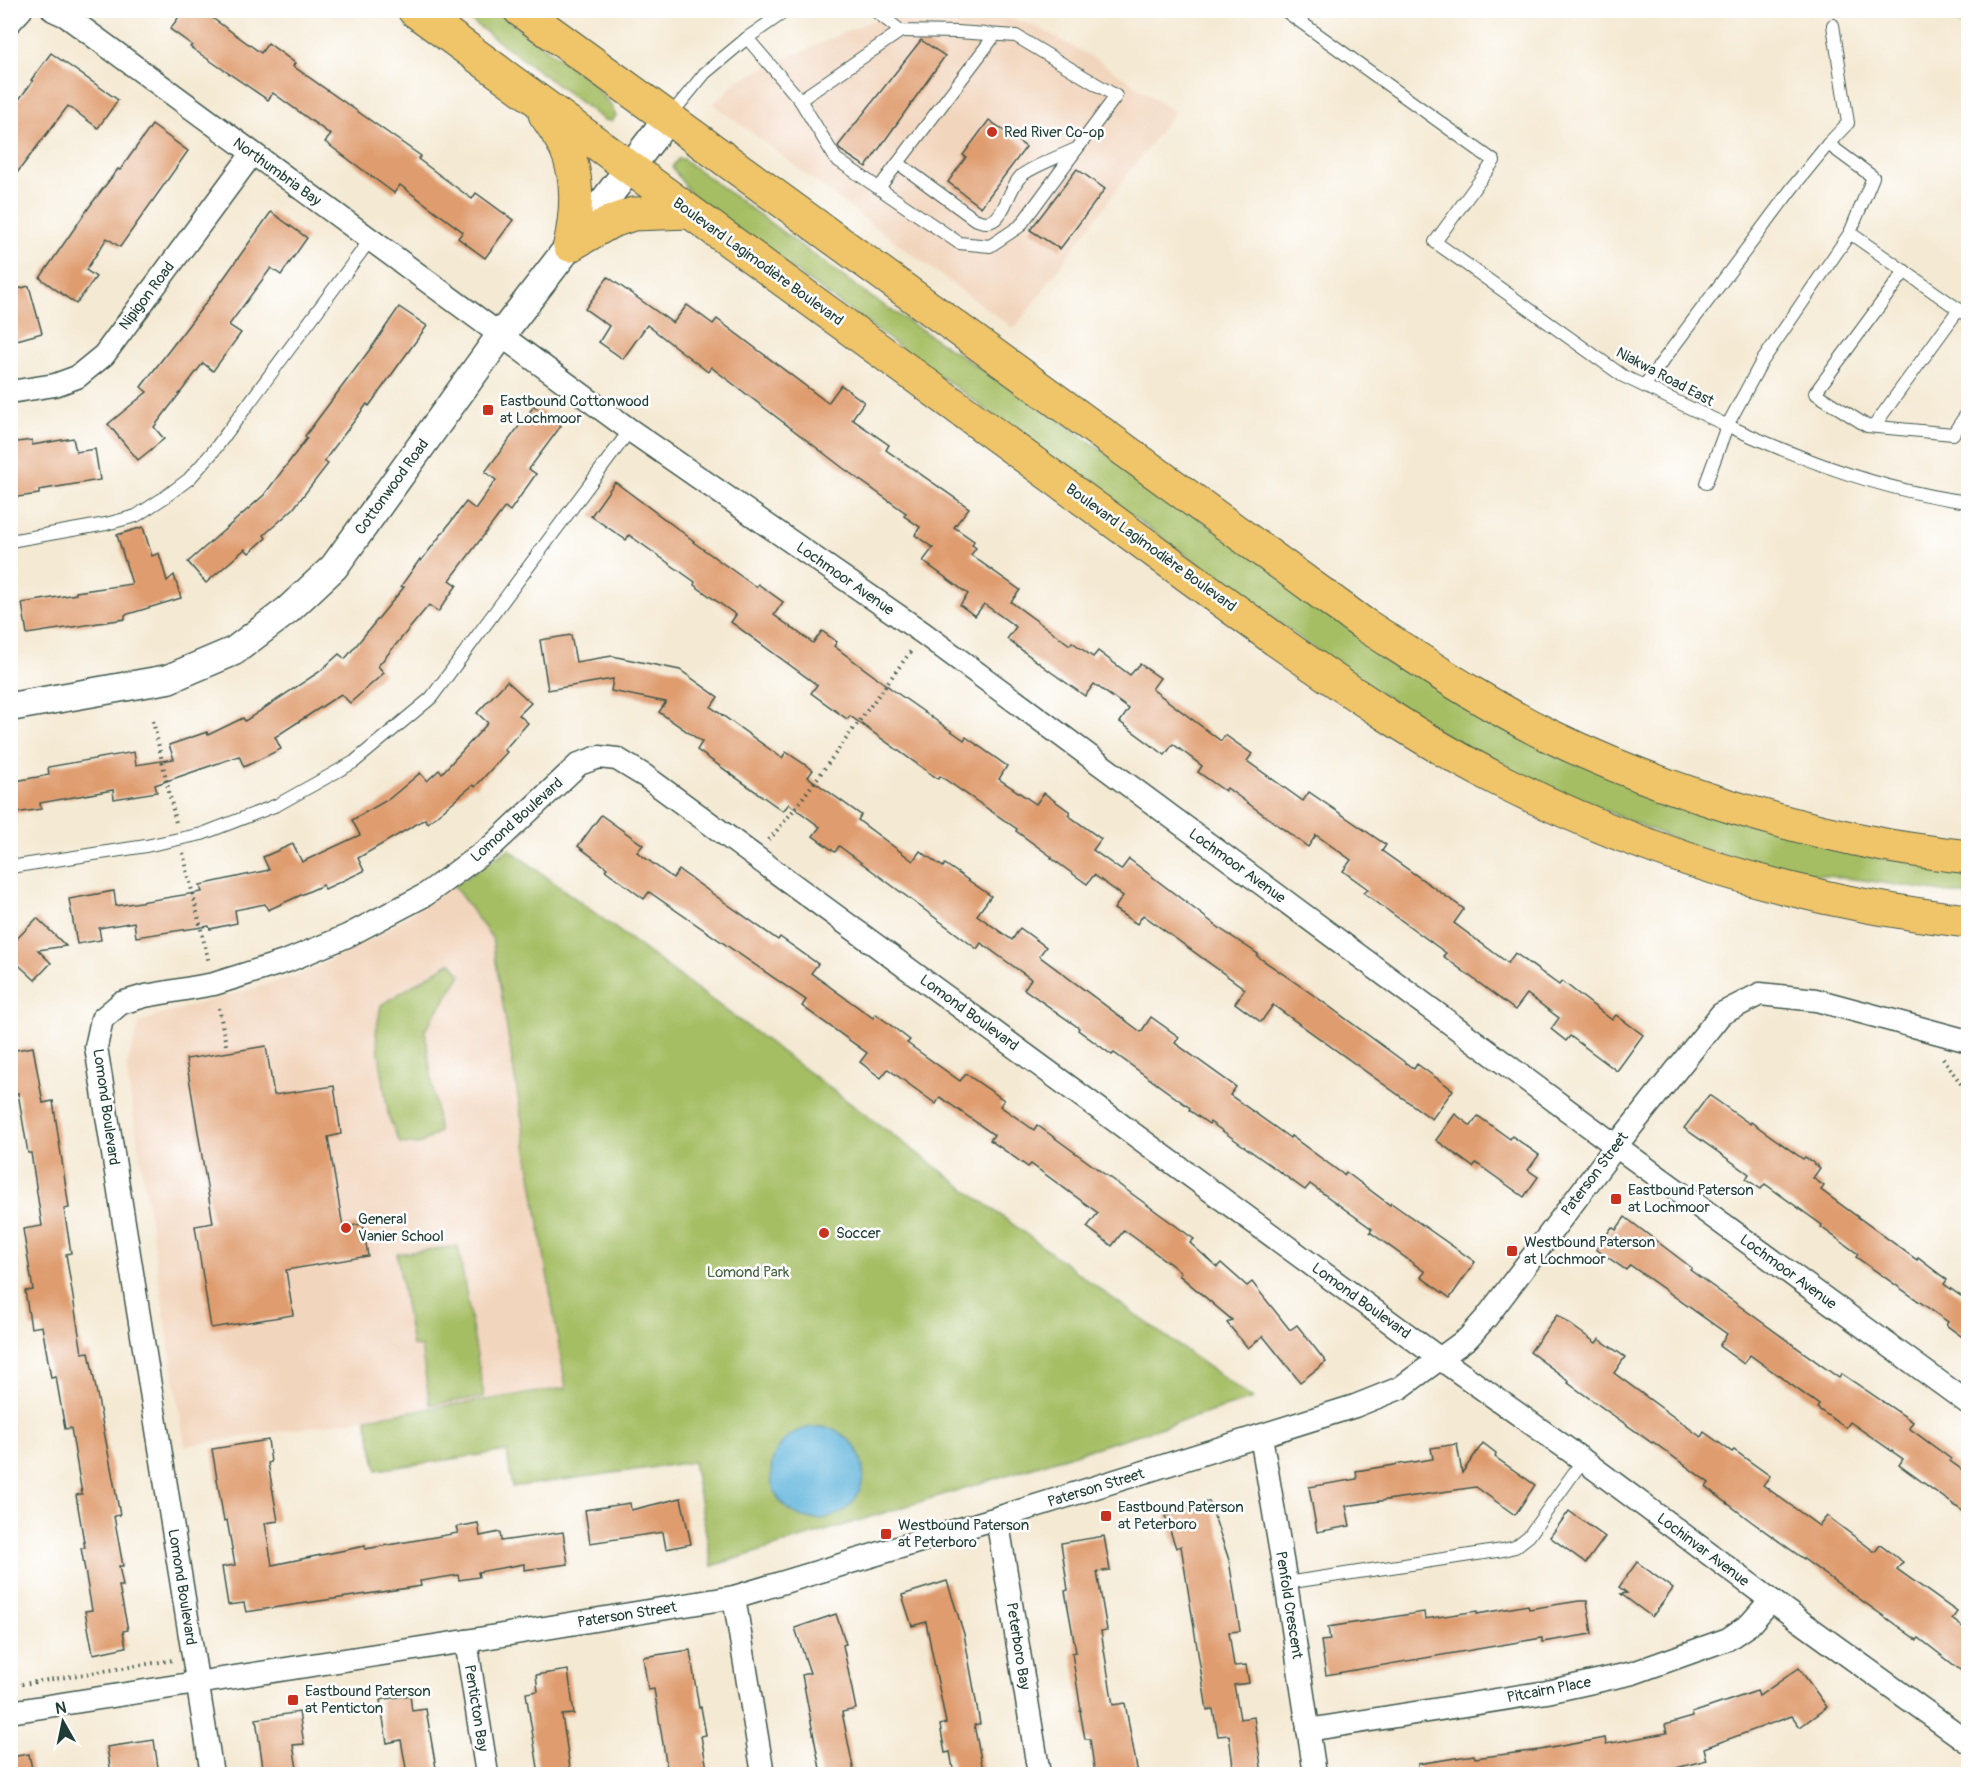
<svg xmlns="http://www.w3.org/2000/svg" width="1979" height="1785" font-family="Pangolin,sans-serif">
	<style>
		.built { fill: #f2d5bd }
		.green { fill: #a5be64; stroke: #627e4c; stroke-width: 1.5 }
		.water { fill: #5fb4db; stroke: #3f7888; stroke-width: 1.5 }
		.building { fill: #df9c6e }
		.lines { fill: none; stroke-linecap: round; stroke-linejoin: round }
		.service-casing { stroke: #3f574c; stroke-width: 14 }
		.minor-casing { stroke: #3f574c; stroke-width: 25 }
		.tertiary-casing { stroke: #3f574c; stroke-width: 31 }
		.primary-casing { stroke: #3f574c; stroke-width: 35 }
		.path { stroke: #3f574c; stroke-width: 4; stroke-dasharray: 1.5 4.5; stroke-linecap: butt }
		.service { stroke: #fff; stroke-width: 12 }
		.minor { stroke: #fff; stroke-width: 22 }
		.tertiary { stroke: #fff; stroke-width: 28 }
		.primary { stroke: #f0c469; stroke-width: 33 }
		.poi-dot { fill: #c8321e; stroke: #fff; stroke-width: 2 }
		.labels { text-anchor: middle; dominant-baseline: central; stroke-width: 5; stroke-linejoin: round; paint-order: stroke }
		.poi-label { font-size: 15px; fill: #1f3d34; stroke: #fff; text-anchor: start }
		.street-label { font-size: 15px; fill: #1f3d34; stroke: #fff }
		.park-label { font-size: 15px; fill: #476442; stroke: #fff }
	</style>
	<rect width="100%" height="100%" fill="#fff"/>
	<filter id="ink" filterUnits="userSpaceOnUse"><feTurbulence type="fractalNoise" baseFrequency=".0167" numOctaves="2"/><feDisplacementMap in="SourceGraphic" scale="12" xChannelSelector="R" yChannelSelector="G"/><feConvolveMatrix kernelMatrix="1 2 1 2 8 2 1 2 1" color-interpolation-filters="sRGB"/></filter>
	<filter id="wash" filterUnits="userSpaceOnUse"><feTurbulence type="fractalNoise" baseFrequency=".008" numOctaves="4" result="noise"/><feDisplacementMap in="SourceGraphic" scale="24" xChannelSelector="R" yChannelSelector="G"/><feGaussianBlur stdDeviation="1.35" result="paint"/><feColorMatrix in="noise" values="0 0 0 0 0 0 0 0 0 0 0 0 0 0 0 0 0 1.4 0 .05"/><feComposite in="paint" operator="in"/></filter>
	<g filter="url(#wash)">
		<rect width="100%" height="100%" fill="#f4e9d3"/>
		<g class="built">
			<path d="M984,10L1037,27L1101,62L1174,112L1014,329L867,221L714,104L737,81L893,11Z"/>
			<path d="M454,886L492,938L566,1388L185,1446L126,1068L140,1023L160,1015L303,974L375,937Z"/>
		</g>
		<g class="green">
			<path d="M458,11H495L592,82L612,107L616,116L611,121L604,120Z"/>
			<path d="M1936,11H1968V28Z"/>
			<path d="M678,159H683L871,297L1053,416L1474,710L1968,872V896L1863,880L1782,871L1686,844L1522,776L1450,738L1348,673L692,196L672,167Z"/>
			<path d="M509,849L1090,1282L1253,1399L712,1566L693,1462L512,1487L507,1451L377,1470L366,1418L566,1388L492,938L454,886Z"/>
			<path d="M451,962L461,975L425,1030L439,1132L418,1145L400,1143L389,1118L376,1033L381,1005Z"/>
			<path d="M458,1246L484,1397L430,1405L421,1347L412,1346L397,1254Z"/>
		</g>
		<circle class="water" cx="817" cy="1473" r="46"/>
		<g id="blocks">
			<g class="building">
				<path d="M184,10H201L261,53L268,43L295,63L293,66L421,156L418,159L472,199L476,193L513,220L485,258L458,238L463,232L400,185L394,193L325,142L331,135L273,93L268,100L190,47L192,45L170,29Z"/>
				<path d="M921,40L945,56L866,167L840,150L838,146Z"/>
				<path d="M51,53L118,100L98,128L68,106L10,182V111L33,81L31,80Z"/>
				<path d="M989,120L1026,147L981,207L948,182L966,157L963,155Z"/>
				<path d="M152,125L188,151L120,247L107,238L86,270L96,277L76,304L40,278L92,203L118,169L120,170Z"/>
				<path d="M1077,169L1105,189L1060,249L1030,230Z"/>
				<path d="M271,212L307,238L281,275L271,268L229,325L241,333L213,371L203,363L154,427L164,439L138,460L108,424L147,392L141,387L211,296Z"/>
				<path d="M608,277L673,323L687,305L713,324L717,319L828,403L841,385L864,402L852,419L889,445L886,450L969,508L954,527L974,541L972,545L976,548L971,555L1020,590L1011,602L1070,645L1072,642L1093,657L1098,651L1130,675L1140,664L1160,678L1152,689L1221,741L1225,735L1252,754L1247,761L1303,801L1309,792L1386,845L1382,851L1464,909L1454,923L1508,963L1515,953L1559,985L1562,981L1612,1020L1616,1015L1643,1035L1617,1071L1570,1036L1566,1041L1551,1029L1559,1018L1527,994L1515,1010L1443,956L1446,953L1364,893L1368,889L1343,871L1351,860L1316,835L1308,847L1227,788L1225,791L1198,772L1202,766L1173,744L1165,755L1120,722L1129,709L1094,684L1085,696L1051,672L1007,639L1016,627L984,604L975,616L960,605L968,594L923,561L933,548L915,535L920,527L904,516L906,513L843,468L711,367L708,372L647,325L623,359L599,342L609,326L585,309Z"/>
				<path d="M29,286L42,333L10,342V291Z"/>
				<path d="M399,307L427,326L400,363L369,406L367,404L324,461L328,464L293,509L264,535L266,538L249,553L245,549L206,583L188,562L264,495L307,438L305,436L374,344Z"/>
				<path d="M534,406L561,426L529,469L536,474L510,511L505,507L450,580L457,585L438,612L429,605L378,666L384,673L350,703L341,694L275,737L281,749L244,767L239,756L155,785L157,792L114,799L113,790L40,803L41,809L10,814V782L49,775L48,767L134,752L136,765L174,759L169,745L207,732L208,735L243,718L245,721L319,672L339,654L345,659L404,587L401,586L420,559L421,561L466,502L475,509L496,480L485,472Z"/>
				<path d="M73,438L76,452L95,449L100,480L39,490V494L10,498V443L32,440V445Z"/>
				<path d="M615,482L694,541L693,542L756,587L758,584L783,602L774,615L813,643L822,631L837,642L834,646L897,693L964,740L966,737L1007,766L999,779L1036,804L1044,793L1070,812L1068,815L1101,839L1093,850L1121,870L1129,859L1222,930L1258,954L1257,956L1319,999L1414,1069L1417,1064L1453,1090L1432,1119L1273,1005L1261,1022L1235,1003L1245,989L1143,915L1137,924L1114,909L1123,896L1094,875L1087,884L1051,858L1052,857L1016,831L1017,829L940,776L938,779L850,716L847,719L811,693L817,685L731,622L736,615L694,585L695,582L629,535L626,540L591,516Z"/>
				<path d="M143,527L152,556L159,553L167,581L174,575L181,598L125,615V619L27,634L22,603L76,594V592L132,584L117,535Z"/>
				<path d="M571,635L576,662L612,656L680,670L718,697L711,707L782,758L786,752L813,770L808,777L861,815L858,820L913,861L920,851L943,867L945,864L991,896L977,915L1012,940L1020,928L1046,947L1039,956L1141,1032L1151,1017L1179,1037L1175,1043L1236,1087L1230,1095L1290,1138L1291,1136L1344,1175L1346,1172L1390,1205L1391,1203L1475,1262L1450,1298L1421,1277L1425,1272L1370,1232L1372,1229L1310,1184L1305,1190L1210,1122L1209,1124L1189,1110L1190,1108L1114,1053L1112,1055L1078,1030L1079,1028L1024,989L1031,979L981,943L977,949L839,846L835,852L813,836L820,827L789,804L783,811L697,750L702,742L659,712L666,702L611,691L613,679L548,690L540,640Z"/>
				<path d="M507,681L531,703L519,715L528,723L504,750L507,752L475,787L473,785L428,823L425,819L358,858L364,871L325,889L323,885L268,910L265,904L235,910L237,923L210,929L209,926L136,937L134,922L99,928L101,940L77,944L69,899L114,891L116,906L202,892L200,885L269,870L263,857L293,844L302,862L360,835L352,820L389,799L420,773L427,781L439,770L442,773L488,723L477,713Z"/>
				<path d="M601,815L643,845L637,852L673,878L679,870L778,940L780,937L818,964L811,973L873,1018L876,1014L910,1040L907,1043L960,1081L966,1074L1004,1100L1000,1106L1034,1130L1037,1125L1194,1239L1190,1243L1217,1267L1221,1263L1247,1286L1252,1282L1290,1330L1297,1325L1326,1362L1300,1382L1263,1336L1248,1348L1227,1323L1232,1320L1179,1275L1181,1272L1124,1230L1112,1246L1087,1227L1098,1213L1031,1164L1028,1167L990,1140L994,1135L940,1097L936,1104L888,1069L881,1078L860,1062L867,1053L802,1006L806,1000L649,892L644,899L605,870L607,868L578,846Z"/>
				<path d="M37,918L66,946L38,950L51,963L35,980L10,957V946Z"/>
				<path d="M266,1046L274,1095L334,1086L341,1134L328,1137L343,1227L363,1224L368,1256L286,1270L293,1315L211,1328L195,1226L213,1223L186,1059Z"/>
				<path d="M33,1047L43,1103L53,1101L69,1208L64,1209L71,1253L66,1254L82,1353L89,1352L120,1515L114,1516L123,1566H119L123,1586H119L128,1630L123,1631L126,1647L93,1654L85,1611L92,1610L81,1548H85L76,1495L82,1494L71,1428L65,1429L56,1377L51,1378L42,1326L31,1328L25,1291L33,1290L23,1229L42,1226L31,1153H28L18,1093L10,1095V1051Z"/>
				<path d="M1709,1095L1750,1124L1751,1122L1803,1159L1805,1157L1820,1168L1813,1178L1824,1186L1821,1190L1917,1260L1918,1258L1947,1280L1944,1284L1965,1299L1968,1294V1341L1946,1325L1948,1322L1856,1257L1858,1254L1821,1227L1822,1225L1765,1184L1761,1189L1746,1179L1749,1174L1684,1128Z"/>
				<path d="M1455,1114L1471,1126L1478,1116L1510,1139L1512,1136L1539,1155L1528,1170L1538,1177L1524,1197L1476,1163L1473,1167L1436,1140Z"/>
				<path d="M1625,1217L1692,1268L1690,1270L1839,1378L1842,1374L1913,1422L1909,1428L1951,1459L1950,1461L1968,1474V1515L1899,1465L1903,1459L1850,1422L1846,1428L1817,1408L1819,1405L1750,1355L1744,1364L1719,1346L1727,1334L1630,1265L1626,1270L1596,1249L1612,1227L1616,1230Z"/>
				<path d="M1557,1315L1596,1343L1599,1339L1625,1357L1614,1373L1701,1437L1704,1432L1732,1452L1734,1450L1770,1476L1763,1485L1819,1526L1827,1516L1875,1552L1880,1545L1903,1562L1897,1569L1957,1612L1952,1619L1968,1631V1676L1919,1638L1917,1640L1752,1522L1706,1487L1709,1483L1653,1442L1652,1443L1568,1383L1569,1381L1530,1352Z"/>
				<path d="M268,1440L271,1462L268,1463L278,1521L265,1523L272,1565L365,1546V1549L458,1533L456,1527L478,1523L480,1536L500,1532L501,1541L563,1532L568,1564L524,1570V1564L478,1572L479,1577L459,1580L458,1575L420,1581L421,1586L246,1612L244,1603L228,1605L222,1567L235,1565L227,1520L224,1521L212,1449Z"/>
				<path d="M1483,1443L1496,1453L1495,1457L1535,1485L1515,1515L1476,1487L1346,1506L1350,1526L1317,1532L1309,1487L1357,1479L1356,1471L1433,1459L1431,1448L1457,1444L1462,1473Z"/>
				<path d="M681,1498L691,1544L666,1549L663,1532L590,1543L585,1510L630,1503L631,1510Z"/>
				<path d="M1209,1501L1229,1560L1240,1631L1229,1632L1234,1666L1246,1665L1249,1683L1234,1685L1240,1719L1254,1717L1262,1774H1234L1229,1735L1218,1736L1213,1709L1207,1710L1181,1546L1176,1548L1165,1516Z"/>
				<path d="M1569,1511L1605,1537L1586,1563L1550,1537Z"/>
				<path d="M1104,1536L1110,1570L1097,1572L1107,1630L1101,1631L1113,1705L1125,1703L1138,1774H1095L1090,1739H1085L1080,1711H1081L1072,1653L1076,1652L1065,1591L1068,1590L1061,1543Z"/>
				<path d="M1637,1562L1673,1589L1652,1617L1621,1594L1627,1593L1619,1587Z"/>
				<path d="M947,1581L964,1634L973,1684L980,1724L974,1725L984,1774H954L950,1752L945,1753L940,1725L946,1723L926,1622L912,1626L902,1595Z"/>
				<path d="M1579,1601H1587L1592,1634L1542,1642V1638L1326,1675L1321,1641L1330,1640L1328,1627L1424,1612L1425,1619L1477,1611V1614L1528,1605L1529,1609Z"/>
				<path d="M836,1614L846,1644L843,1645L856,1709L842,1712L854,1772L821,1774L802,1675L810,1673L795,1628Z"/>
				<path d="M690,1650L699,1708L701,1707L706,1735L701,1736L708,1774H668L654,1689L648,1690L643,1657Z"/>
				<path d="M1799,1668L1827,1707L1800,1727L1792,1716L1704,1748L1707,1760L1661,1772L1662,1774H1418V1764L1474,1755L1475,1758L1540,1750L1605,1738L1606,1744L1667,1733L1665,1725L1693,1717L1692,1713L1757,1691L1759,1696Z"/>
				<path d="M568,1670L574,1714L562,1715L571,1774H539L526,1693L538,1691L536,1675Z"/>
				<path d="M410,1695L412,1711L426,1709L437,1774H407L401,1740L387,1743L380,1700Z"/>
				<path d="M299,1712L304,1744L293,1745L298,1774H264L256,1719Z"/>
				<path d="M154,1740L159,1774H111L107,1747Z"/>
				<path d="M29,1754L33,1774H10V1757Z"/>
			</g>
		</g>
	</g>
	<g filter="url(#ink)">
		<use href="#blocks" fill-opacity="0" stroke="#3f574c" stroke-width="1.5"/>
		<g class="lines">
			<g class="service-casing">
				<g id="service">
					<path d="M1284,10L1494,161L1435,242L1623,376L1644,386C1748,436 1852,487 1968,502"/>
					<path d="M747,38L800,100L836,159L959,243L990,246L1020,226L1116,96L1016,36L957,32L901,31L874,10"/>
					<path d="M800,100L901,31"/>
					<path d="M669,117L705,73L747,38L787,10"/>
					<path d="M1828,144L1873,177L1850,233L1968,316"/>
					<path d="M898,163L973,218C1005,235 1004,193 1021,176C1031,167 1063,155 1076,149"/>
					<path d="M879,188L995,35"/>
					<path d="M1905,271L1815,393L1867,426L1953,434L1968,412"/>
					<path d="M1644,386L1793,187L1828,144L1848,123L1833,25"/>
					<path d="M1874,426L1959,309"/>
					<path d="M1706,483L1727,426L1761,363L1850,233"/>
					<path d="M10,541L106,524L136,516L165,497L189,479L212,453L370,240"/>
					<path d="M10,867L146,846L202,834L277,805L354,762L431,698L630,430"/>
					<path d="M1286,1583L1503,1550L1515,1547L1529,1536L1583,1460"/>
				</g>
			</g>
			<g class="minor-casing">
				<g id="minor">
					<path d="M53,10L66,16L630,430L923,633L1616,1146L1968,1403"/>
					<path d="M10,22L21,10"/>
					<path d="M10,392L55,385L77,377L104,355L252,154"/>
					<path d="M1261,1436L1286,1583L1315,1774"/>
					<path d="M997,1518L1039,1774"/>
					<path d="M734,1597L763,1774"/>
					<path d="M466,1641L487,1774"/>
					<path d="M10,1712L466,1641L734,1597L997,1518L1355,1406L1400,1388L1468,1338L1486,1318L1616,1146L1721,1014L1760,994L1816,1000L1968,1041"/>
					<path d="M1308,1730L1547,1692L1633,1673L1728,1639L1750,1624L1771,1600"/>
					<path d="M212,1774L96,1047L102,1019L121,1003L145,996L214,984L287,961L347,936L425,895L492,846L579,764L599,757L617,759L645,776L1439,1358L1583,1460L1771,1600L1968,1742"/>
				</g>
			</g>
			<g class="tertiary-casing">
				<path id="tertiary" d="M10,707L168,679L234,651L288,610L334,567L501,335L668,118"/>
			</g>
			<g class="primary-casing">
				<g id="primary">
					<path d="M414,10L1276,640C1348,690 1420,740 1499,780C1646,854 1804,903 1968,921"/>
					<path d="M520,10L1362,623C1423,662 1483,703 1548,735C1653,786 1765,821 1879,844C1908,850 1939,853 1968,857"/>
					<path d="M545,114C552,124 559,135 565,146C580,177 577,213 570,245"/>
					<path d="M570,245L610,222L633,214L689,212"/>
				</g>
			</g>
			<g class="path">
				<path d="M153,721L176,823"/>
				<path d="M769,840L793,811L911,651"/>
				<path d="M183,853L209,963"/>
				<path d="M219,1008L226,1045"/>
				<path d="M1943,1058L1968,1094"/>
				<path d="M10,1686L173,1660"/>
			</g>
			<use href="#service" class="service"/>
			<use href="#minor" class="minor"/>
			<use href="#tertiary" class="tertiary"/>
			<use href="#primary" class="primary"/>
		</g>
	</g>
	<g class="poi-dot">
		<circle cx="992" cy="132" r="6"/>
		<rect x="482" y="404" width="12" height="12" rx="3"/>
		<rect x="1610" y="1193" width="12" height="12" rx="3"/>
		<circle cx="346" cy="1228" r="6"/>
		<circle cx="824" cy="1233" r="6"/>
		<rect x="1506" y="1245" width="12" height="12" rx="3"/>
		<rect x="1100" y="1510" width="12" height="12" rx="3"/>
		<rect x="880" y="1528" width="12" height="12" rx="3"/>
		<rect x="287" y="1694" width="12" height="12" rx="3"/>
	</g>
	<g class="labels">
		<g class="poi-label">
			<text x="1004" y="132">Red River Co-op</text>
			<text x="500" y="401">Eastbound Cottonwood<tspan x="500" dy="17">at Lochmoor</tspan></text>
			<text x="1628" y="1190">Eastbound Paterson<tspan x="1628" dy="17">at Lochmoor</tspan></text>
			<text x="358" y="1219">General<tspan x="358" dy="17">Vanier School</tspan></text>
			<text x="836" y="1233">Soccer</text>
			<text x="1524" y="1242">Westbound Paterson<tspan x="1524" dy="17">at Lochmoor</tspan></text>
			<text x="1118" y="1507">Eastbound Paterson<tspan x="1118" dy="17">at Peterboro</tspan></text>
			<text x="898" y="1525">Westbound Paterson<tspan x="898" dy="17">at Peterboro</tspan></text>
			<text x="305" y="1691">Eastbound Paterson<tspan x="305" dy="17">at Penticton</tspan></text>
		</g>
		<g class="street-label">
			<text transform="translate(277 172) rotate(36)">Northumbria Bay</text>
			<text transform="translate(758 262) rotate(36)">Boulevard Lagimodière Boulevard</text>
			<text transform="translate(147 296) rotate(-53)">Nipigon Road</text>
			<text transform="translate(1665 377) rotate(28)">Niakwa Road East</text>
			<text transform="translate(392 487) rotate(-54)">Cottonwood Road</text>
			<text transform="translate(1151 548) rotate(36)">Boulevard Lagimodière Boulevard</text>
			<text transform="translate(845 579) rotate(35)">Lochmoor Avenue</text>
			<text transform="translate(517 820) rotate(-42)">Lomond Boulevard</text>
			<text transform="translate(1237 866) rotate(36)">Lochmoor Avenue</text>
			<text transform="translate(969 1013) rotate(36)">Lomond Boulevard</text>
			<text transform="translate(106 1107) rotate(82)">Lomond Boulevard</text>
			<text transform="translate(1595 1174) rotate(-53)">Paterson Street</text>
			<text transform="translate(1788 1272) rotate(36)">Lochmoor Avenue</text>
			<text transform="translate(1361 1301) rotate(36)">Lomond Boulevard</text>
			<text transform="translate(1096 1488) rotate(-17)">Paterson Street</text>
			<text transform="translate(1703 1550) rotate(37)">Lochinvar Avenue</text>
			<text transform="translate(182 1587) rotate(81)">Lomond Boulevard</text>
			<text transform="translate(1289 1605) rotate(81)">Penfold Crescent</text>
			<text transform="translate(627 1615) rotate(-9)">Paterson Street</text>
			<text transform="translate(1018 1646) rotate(81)">Peterboro Bay</text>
			<text transform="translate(1549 1690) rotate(-11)">Pitcairn Place</text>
			<text transform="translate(476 1708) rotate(81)">Penticton Bay</text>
		</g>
		<g class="park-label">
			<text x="748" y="1272">Lomond Park</text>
		</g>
	</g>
	<rect width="1979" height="1785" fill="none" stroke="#fff" stroke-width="36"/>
	<g transform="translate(63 1722) rotate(351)" stroke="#ffffff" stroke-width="4.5" paint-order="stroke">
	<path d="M0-4.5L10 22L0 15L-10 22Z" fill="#1f3d34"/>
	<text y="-9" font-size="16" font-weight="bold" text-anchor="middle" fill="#1f3d34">N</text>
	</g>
</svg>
